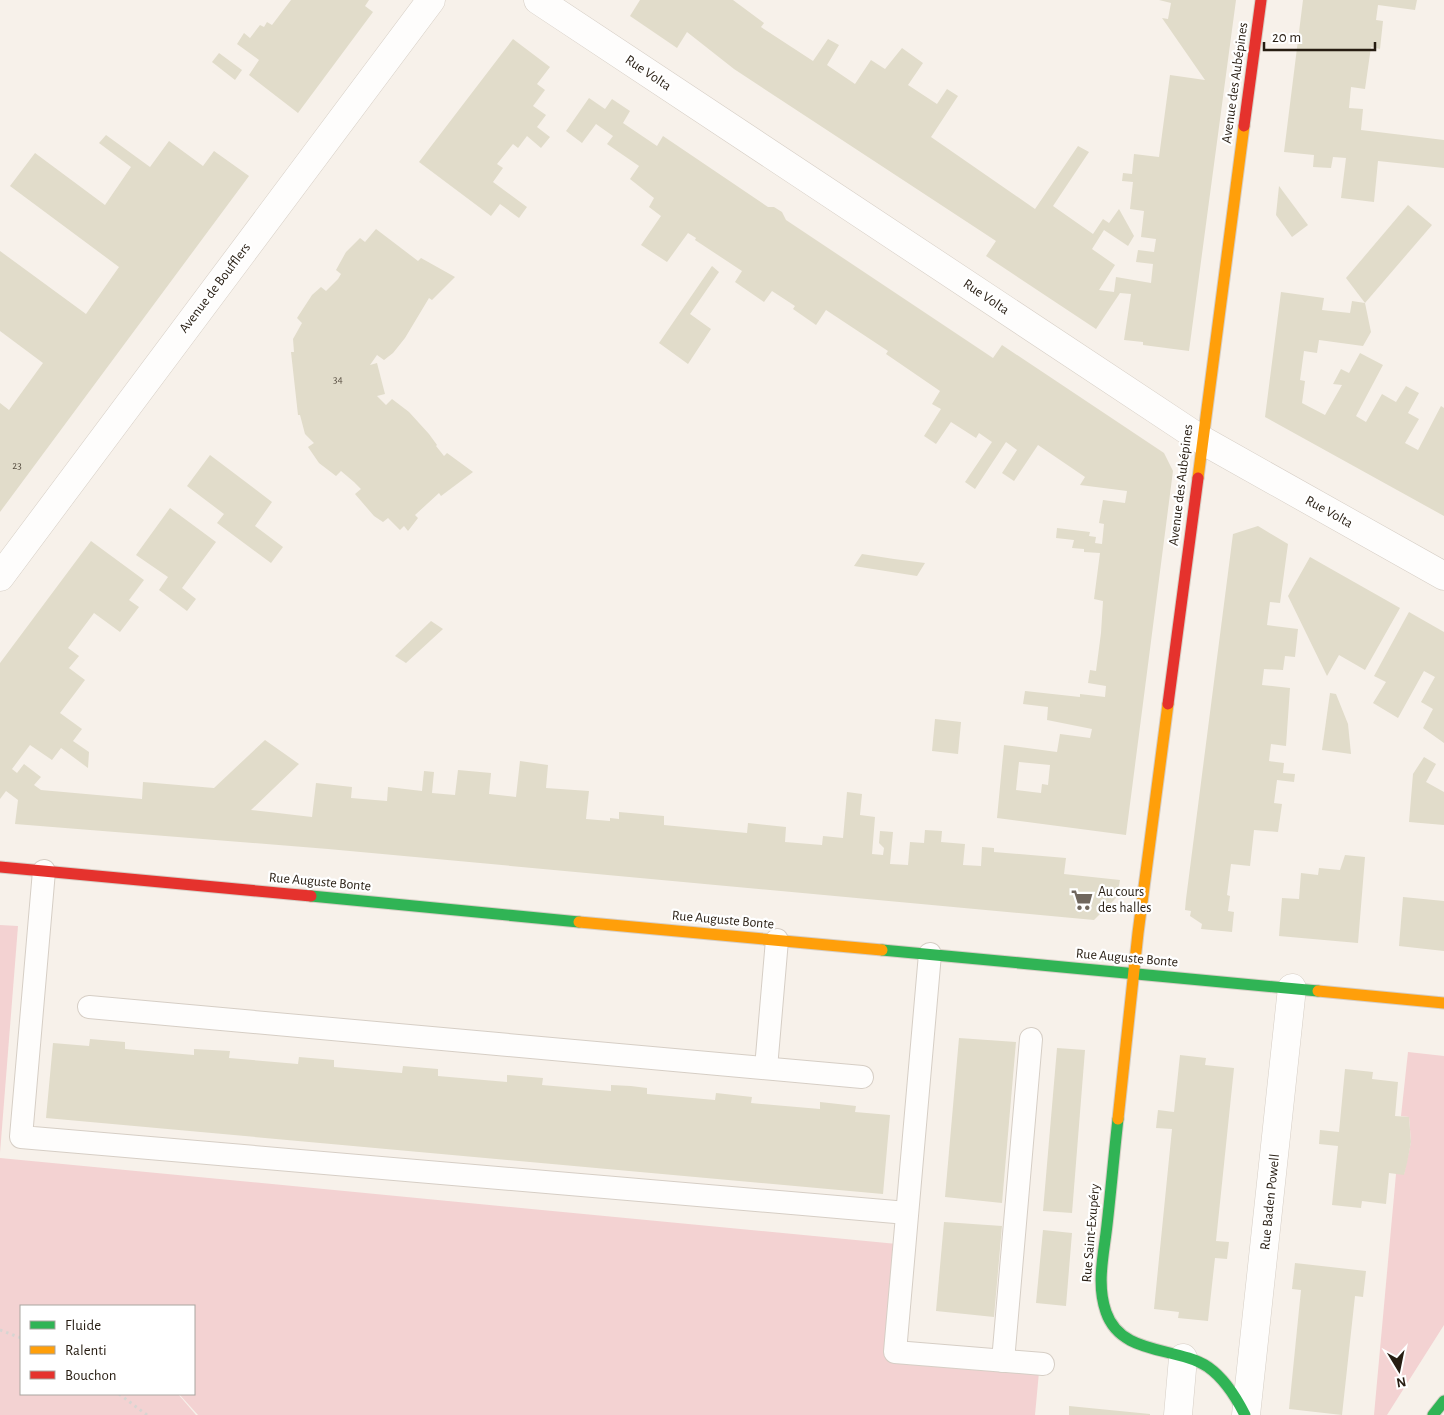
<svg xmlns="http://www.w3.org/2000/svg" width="1444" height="1415" font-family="'Alegreya Sans',sans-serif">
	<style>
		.green { fill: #f3d2d2 }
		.building { fill: #e1dcca; fill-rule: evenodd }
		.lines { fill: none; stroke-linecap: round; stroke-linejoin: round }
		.lane-casing { stroke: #d6cec5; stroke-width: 24 }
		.street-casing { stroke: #d6cec5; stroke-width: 29 }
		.fast-casing { stroke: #d6cec5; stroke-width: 13 }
		.slow-casing { stroke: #d6cec5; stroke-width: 13 }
		.jam-casing { stroke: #d6cec5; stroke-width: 13 }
		.path { stroke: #d7d5d2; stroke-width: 3; stroke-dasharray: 2.5 4; stroke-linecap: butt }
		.lane { stroke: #fefdfc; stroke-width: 22 }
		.street { stroke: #fefdfc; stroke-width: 28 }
		.fast { stroke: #30b455; stroke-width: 11 }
		.slow { stroke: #ff9f0a; stroke-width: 11 }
		.jam { stroke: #e5322d; stroke-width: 11 }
		.labels { text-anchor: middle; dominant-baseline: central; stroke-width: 4.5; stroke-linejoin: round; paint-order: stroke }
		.number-label { font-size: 11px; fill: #564d40 }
		.street-label { font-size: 14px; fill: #271d12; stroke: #fff }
		.poi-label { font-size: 14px; fill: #271d12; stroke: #fff; text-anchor: start }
	</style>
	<rect width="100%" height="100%" fill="#f7f1ea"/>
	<g class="green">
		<path d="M0,925L18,926L0,1153Z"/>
		<path d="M1408,1052L1444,1056V1325L1387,1415H1374L1396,1174H1404L1411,1142L1409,1117L1401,1116Z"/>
		<path d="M0,1158L897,1244L887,1356L1039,1372L1035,1415H198L179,1394H194V1306H21V1394H178L196,1415H0Z"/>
	</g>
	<g class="building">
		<path d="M291,0H369L365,6L373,12L298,113L249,75L259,60L237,44L244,33L250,38L260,25L264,27L267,22L272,25Z"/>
		<path d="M640,0H733L764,23L761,27L813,61L828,39L839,45L827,65L855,84L871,60L885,69L902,48L923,63L908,85L937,104L947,89L958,96L931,137L1035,209L1078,146L1089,152L1053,206L1093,234L1103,219L1109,223L1119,209L1134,236L1128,246L1104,230L1092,249L1115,265L1099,290L1114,292L1116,277L1151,283L1153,264L1136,262L1138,250L1154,252L1156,239L1141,237L1144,211L1130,209L1133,182L1122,181L1123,173L1132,174L1134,154L1159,157L1170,75L1205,80L1162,18L1168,19L1171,3L1159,0H1236L1189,351L1143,345V342L1124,340L1131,294L1120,293L1096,329L986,256L996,241L734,69L687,32L677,48L630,16Z"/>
		<path d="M1303,0H1417L1415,10L1378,5L1376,20L1383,21L1380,49L1371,47L1365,89L1351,87L1349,108L1363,109L1361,130L1444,140V168L1378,161L1374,202L1341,198L1346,158L1333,157L1331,168L1313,167L1314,155L1284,152Z"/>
		<path d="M513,39L550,67L537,84L545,90L533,106L546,115L537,127L550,137L541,148L527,136L518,148L513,144L497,164L503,168L493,182L527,207L519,218L500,204L491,216L419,162Z"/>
		<path d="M219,53L242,70L235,80L212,62Z"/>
		<path d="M589,98L605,109L612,99L630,111L623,123L657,146L663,136L768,207H774L782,212L786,220L993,358L1002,345L1164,453L1173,471L1126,835L997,818L1004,745L1057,752L1060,734L1090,738L1092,729L1047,720L1048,707L1023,704L1025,691L1080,697V694L1105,697L1106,686L1088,683L1090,670L1096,671L1101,633L1103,601L1094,599L1100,553L1084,552V549L1072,548L1074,540L1056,538L1057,528L1090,532L1089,536L1096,537L1095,543L1102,544L1104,524L1099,523L1103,500L1125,503L1127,491L1080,485L1085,477L1038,445L1014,481L1002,473L1017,450L1006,442L975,489L965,482L992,442L979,433L976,438L951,422L936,444L924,436L941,409L932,404L940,391L886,354L888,351L826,310L816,325L793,309L795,306L772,291L764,302L735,282L742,271L695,240L696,238L688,233L667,262L641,245L661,216L649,207L654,198L630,179L639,166L607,144L613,136L596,124L582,143L566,131ZM1019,762L1050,765L1048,785L1042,784L1041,793L1016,790Z"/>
		<path d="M106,135L150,167L169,141L203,166L214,151L249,176L0,512V403L9,410L43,363L0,331V251L86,314L119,267L10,186L35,153L105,205L131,167L99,143Z"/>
		<path d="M1279,186L1308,225L1292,237L1276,215Z"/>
		<path d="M1408,205L1432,225L1365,303L1346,278Z"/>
		<path d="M376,229L418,261L421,258L455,277L432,300L429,298L405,338L393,353L384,360L377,355L370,365L377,363L385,394L377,396L386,405L392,399L409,412L429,434L437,445L436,446L444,456L447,453L473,472L441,496L439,493L415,515L418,518L408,531L404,526L400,530L388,518L383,522L374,516L355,494L361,489L354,482L341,471L336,476L319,463L308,447L314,443L305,434L300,415H298L291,352H294L293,339L302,323L297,318L312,295L321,287L326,291L338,279L341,274L336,270L346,252L360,238L365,242Z"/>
		<path d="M712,266L719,272L690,314L711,329L688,364L659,343Z"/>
		<path d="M1281,292L1324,298L1322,310L1350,313L1352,301L1365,303L1371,332L1363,346L1319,340L1317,353L1304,351L1300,380L1305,381L1302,403L1325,415L1342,385L1333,384L1341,369L1349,373L1360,353L1383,365L1356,416L1366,422L1382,394L1396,402L1406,386L1419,393L1408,413L1419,419L1405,443L1418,450L1441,406L1444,408V516L1265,417Z"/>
		<path d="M210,455L272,502L255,526L283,547L271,563L217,523L224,514L187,486Z"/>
		<path d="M170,508L216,542L182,588L196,599L187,611L159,590L168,577L136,555Z"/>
		<path d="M1258,526L1288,544L1280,603L1270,602L1267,625L1298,629L1295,657L1285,656L1283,670L1264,669L1262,685L1290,688L1286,746L1271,744L1269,761L1284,763L1283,773L1295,774L1294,782L1277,780L1274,803L1282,804L1278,832L1254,830L1250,866L1231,864L1227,895L1230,896L1228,911L1234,912L1232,932L1201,929L1202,924L1190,916L1191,911L1185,910L1186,899L1233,534Z"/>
		<path d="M91,541L144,580L129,600L139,607L120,632L94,613L68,648L79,656L69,668L85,680L60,713L82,729L73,741L89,752L88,768L61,748L52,760L30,745L12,769L17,773L24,764L41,777L34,785L41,790L142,799L143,782L214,788L265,740L299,764L251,810L312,817L316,783L352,787L351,798L387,801L388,787L422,791L424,771L434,772L432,793L455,795L458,770L491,773L489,794L516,797L520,761L548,765L546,788L589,791L586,819L610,821V818L619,819V812L664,816V825L747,833L748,823L786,827L785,842L822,845L823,836L843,838L847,792L862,794L860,815L875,817L872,854L883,855L884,848L879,843L880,831L893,832L890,864L908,865L910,842L924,843L925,830L942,831L941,842L965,844L963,865L981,866L982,847L994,848V852L1066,858L1064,874L1120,880L1117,897L1094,920L328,849L15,824L18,800L6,791L0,799V663Z"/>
		<path d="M862,554L894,559L925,563L917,576L854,566Z"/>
		<path d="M1310,557L1400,608L1365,670L1339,655L1327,676L1288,596Z"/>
		<path d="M1409,612L1444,632V743L1423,728L1433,709L1421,702L1435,677L1424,671L1398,718L1373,703L1386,682L1374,676Z"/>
		<path d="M431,621L443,629L406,663L395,656Z"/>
		<path d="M1330,693L1336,694L1348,724L1351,754L1322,750Z"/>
		<path d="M935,719L961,722L958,754L932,751Z"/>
		<path d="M1424,757L1436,764L1426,782L1444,792V825L1409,822L1413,774Z"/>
		<path d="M1345,855L1365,857L1358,943L1279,936L1282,898L1299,899L1301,873L1318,875L1319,868L1340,870Z"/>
		<path d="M1403,897L1444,901V951L1399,946Z"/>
		<path d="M959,1038L1016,1042L1002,1203L945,1197Z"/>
		<path d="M90,1039L125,1042V1049L194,1055V1049L230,1051L229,1058L298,1064L299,1057L334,1060V1067L402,1073L403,1066L438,1069V1076L507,1082V1075L543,1078L542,1085L611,1091V1085L631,1086L647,1088V1094L715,1100L716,1093L752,1097L751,1103L820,1109V1102L856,1106L855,1112L890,1115L883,1194L46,1118L53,1043L89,1046Z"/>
		<path d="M1057,1048L1085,1050L1072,1213L1043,1211Z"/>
		<path d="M1180,1055L1206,1058L1205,1065L1234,1068L1216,1241L1229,1242L1227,1259L1215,1258L1208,1321L1178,1318L1179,1312L1154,1309L1172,1129L1156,1128L1158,1110L1174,1112Z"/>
		<path d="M1345,1069L1373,1072L1372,1079L1398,1082L1395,1116L1409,1117L1411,1142L1407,1163L1404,1175L1389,1173L1386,1204L1362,1201L1361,1208L1332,1205L1338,1146L1319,1144L1320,1130L1339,1132Z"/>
		<path d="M944,1222L1002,1226L994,1317L936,1311Z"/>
		<path d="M1043,1230L1072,1233L1066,1306L1036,1303Z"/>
		<path d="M1295,1263L1366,1271L1363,1297L1355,1296L1342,1415L1289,1409L1301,1290L1292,1289Z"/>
		<path d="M1069,1406L1150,1414V1415H1069Z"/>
	</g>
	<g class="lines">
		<g class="lane-casing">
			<g id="lane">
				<path d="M44,871L21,1137L907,1213"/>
				<path d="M930,954L895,1352L1043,1364"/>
				<path d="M89,1007L862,1077"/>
				<path d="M766,1068L777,940"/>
				<path d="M1003,1361L1031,1039"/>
			</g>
		</g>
		<g class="street-casing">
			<g id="street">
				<path d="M538,0L1202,440L1444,576"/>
				<path d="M0,577L431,0"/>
				<path d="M1178,1415L1183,1358"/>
				<path d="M1246,1415L1292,988"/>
			</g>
		</g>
		<g class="fast-casing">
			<g id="fast">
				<path d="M311,896L579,922"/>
				<path d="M882,950L1318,991"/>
				<path d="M1118,1119C1114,1154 1111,1190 1107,1225C1104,1253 1096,1284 1106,1312C1121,1356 1176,1346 1208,1367C1225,1379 1236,1397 1245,1415"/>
				<path d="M1433,1415L1444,1401"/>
			</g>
		</g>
		<g class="slow-casing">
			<g id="slow">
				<path d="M1198,478L1244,126"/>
				<path d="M579,922L882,950"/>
				<path d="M1318,991L1444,1003"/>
				<path d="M1118,1119L1138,933L1168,704"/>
			</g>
		</g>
		<g class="jam-casing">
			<g id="jam">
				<path d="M1244,126L1261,0"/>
				<path d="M1168,704L1198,478"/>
				<path d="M0,867L311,896"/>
			</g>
		</g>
		<g class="path">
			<path d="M0,1330L21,1338"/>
			<path d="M119,1394L147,1415"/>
		</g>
		<use href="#lane" class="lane"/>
		<use href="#street" class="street"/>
		<use href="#fast" class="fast"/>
		<use href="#slow" class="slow"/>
		<use href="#jam" class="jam"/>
	</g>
	<defs>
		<g id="supermarket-bare" transform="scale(1.725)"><path d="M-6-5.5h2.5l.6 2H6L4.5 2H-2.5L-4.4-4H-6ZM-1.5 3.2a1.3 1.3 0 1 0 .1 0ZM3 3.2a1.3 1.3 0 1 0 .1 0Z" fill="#70675e" stroke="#fff" stroke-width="2.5" paint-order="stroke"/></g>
	</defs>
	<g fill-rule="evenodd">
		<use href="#supermarket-bare" x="1082" y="900"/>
	</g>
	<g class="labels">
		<g class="number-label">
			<text x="338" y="379">34</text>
			<text x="17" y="465">23</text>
		</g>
		<g class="street-label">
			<text transform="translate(648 73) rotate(34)">Rue Volta</text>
			<text transform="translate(1235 83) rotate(-82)">Avenue des Aubépines</text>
			<text transform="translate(215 288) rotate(-53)">Avenue de Boufflers</text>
			<text transform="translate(986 297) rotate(34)">Rue Volta</text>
			<text transform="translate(1181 485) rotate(-83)">Avenue des Aubépines</text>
			<text transform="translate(1329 512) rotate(29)">Rue Volta</text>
			<text transform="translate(320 882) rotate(5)">Rue Auguste Bonte</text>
			<text transform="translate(723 920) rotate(5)">Rue Auguste Bonte</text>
			<text transform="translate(1127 958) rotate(5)">Rue Auguste Bonte</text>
			<text transform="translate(1270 1202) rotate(-84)">Rue Baden Powell</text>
			<text transform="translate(1091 1233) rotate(-85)">Rue Saint-Exupéry</text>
		</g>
		<g class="poi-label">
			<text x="1098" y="892">Au cours<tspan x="1098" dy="16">des halles</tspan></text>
		</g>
	</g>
	<rect x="20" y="1305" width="175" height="90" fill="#ffffff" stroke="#a9a5a0"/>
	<rect x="30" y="1321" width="25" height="8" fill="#30b455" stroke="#a9a5a0"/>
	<text x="65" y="1330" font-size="15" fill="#271d12">Fluide</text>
	<rect x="30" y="1346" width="25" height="8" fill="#ff9f0a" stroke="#a9a5a0"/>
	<text x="65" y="1355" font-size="15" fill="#271d12">Ralenti</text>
	<rect x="30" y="1371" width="25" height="8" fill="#e5322d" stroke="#a9a5a0"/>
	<text x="65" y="1380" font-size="15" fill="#271d12">Bouchon</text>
	<g transform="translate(1399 1370) rotate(170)" stroke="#ffffff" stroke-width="4" paint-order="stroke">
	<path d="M0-4L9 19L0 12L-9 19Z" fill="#271d12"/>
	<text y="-8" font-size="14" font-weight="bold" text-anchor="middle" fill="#271d12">N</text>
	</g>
	<path d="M1264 42v8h111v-8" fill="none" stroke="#271d12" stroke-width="2.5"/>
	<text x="1272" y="42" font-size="15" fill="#271d12" stroke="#ffffff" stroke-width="4" paint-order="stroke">20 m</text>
</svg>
